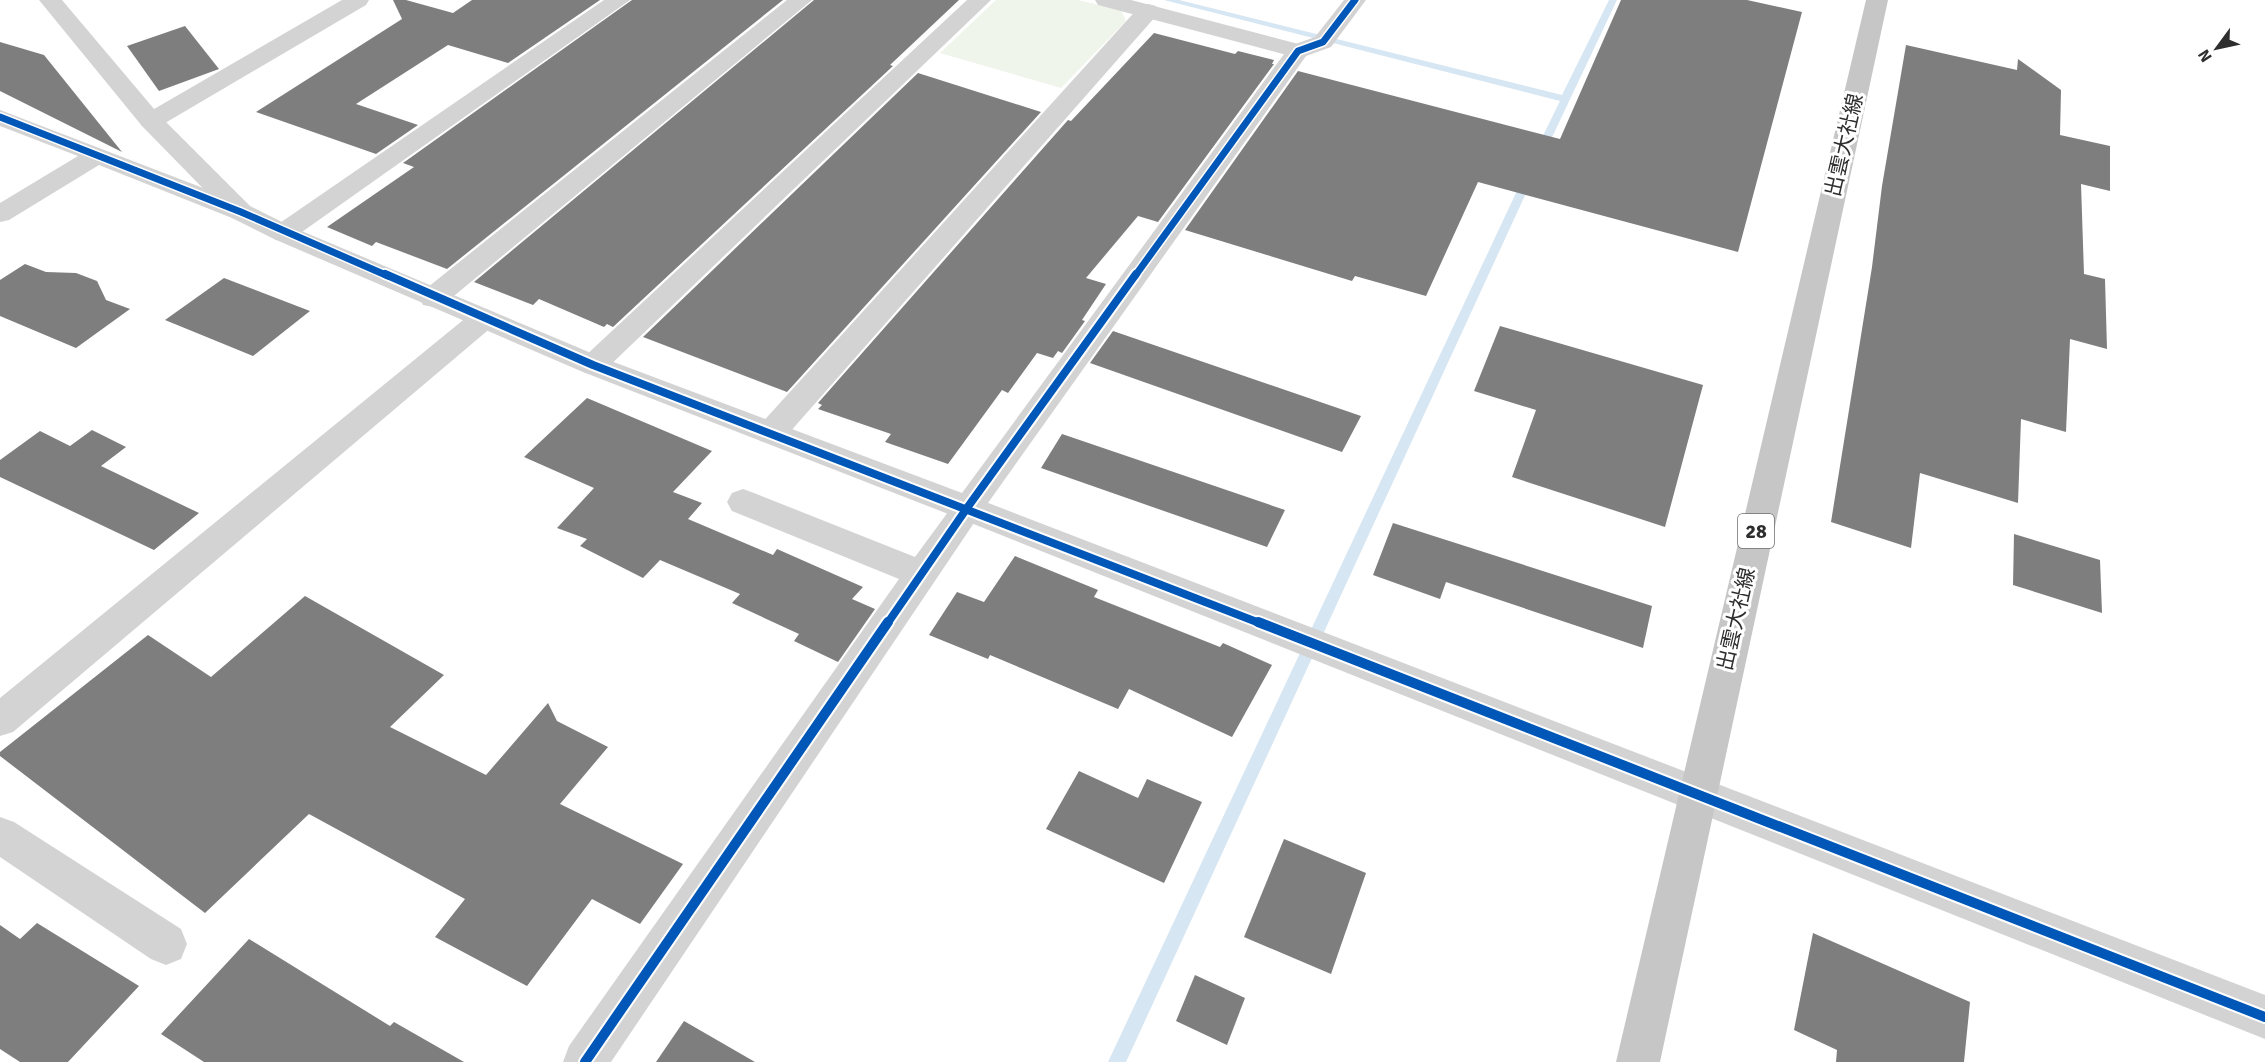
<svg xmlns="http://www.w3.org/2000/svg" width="2265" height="1062" font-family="Signika,'Noto Sans JP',sans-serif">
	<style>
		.green { fill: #f0f5eb }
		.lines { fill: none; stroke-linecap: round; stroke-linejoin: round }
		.stream { fill: #d6e6f3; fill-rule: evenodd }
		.building { fill: #7e7e7e }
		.minor { fill: #d3d3d3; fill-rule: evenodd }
		.tertiary { fill: #d3d3d3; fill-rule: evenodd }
		.primary { fill: #c6c6c6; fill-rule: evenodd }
		.cycleway-far2-casing { stroke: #fff; stroke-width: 10 }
		.cycleway-far1-casing { stroke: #fff; stroke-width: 12 }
		.cycleway-casing { stroke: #fff; stroke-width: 14 }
		.cycleway-far2 { stroke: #0057b8; stroke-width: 7 }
		.cycleway-far1 { stroke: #0057b8; stroke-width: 8 }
		.cycleway { stroke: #0057b8; stroke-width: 10 }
		.labels { text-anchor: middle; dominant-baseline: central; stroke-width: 6; stroke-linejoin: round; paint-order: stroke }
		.shield { fill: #fff; stroke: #6d6d6d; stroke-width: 1.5 }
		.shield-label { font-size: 20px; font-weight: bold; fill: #2e2e2e }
		.street-label { font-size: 21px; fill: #2e2e2e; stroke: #fff }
	</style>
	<rect width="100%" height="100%" fill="#fff"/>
	<path class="green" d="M996,0H1078L1121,10L1126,21L1061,88L940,53Z"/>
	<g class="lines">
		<g class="stream">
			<path d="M1164,0H1179L1562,95L1609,0H1617L1545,152L1540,155L1535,152L1560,101Z"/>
			<path d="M1528,175L1533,178L1126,1062H1108L1523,178Z"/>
		</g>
	</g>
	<g class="building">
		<path d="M393,0H406L453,13L472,0H600L508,63L448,45L356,104L418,125L376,154L256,112L402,19Z"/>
		<path d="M632,0H783L447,269L376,242L372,246L327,227L414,167L403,163Z"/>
		<path d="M814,0H959L890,65L893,66L613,327L607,324L604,327L539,299L533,305L474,282Z"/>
		<path d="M1621,0H1747L1802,12L1738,252L1478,182L1426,296L1355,276L1352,281L1185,230L1298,71L1560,139Z"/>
		<path d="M185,26L219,69L159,91L127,46Z"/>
		<path d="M1154,33L1235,54L1238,51L1274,60L1272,64H1274L1158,222L1138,216L1086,278L1106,284L1082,320L1085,321L1062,353L1058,351L1053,358L1037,353L1008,393L1002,390L948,464L885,442L891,434L818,409L822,405L818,403L1068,120L1071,121Z"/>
		<path d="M0,42L44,55L122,152L0,91Z"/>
		<path d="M1906,45L2017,70L2018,59L2061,90L2060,135L2110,146V191L2081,184L2084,274L2105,279L2107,349L2070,339L2066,432L2021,419L2018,503L1920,473L1911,548L1831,522L1872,267L1882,186Z"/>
		<path d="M918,73L1041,112L787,392L643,337Z"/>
		<path d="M25,264L46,272L76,273L97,281L106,300L130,309L76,348L0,316V280Z"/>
		<path d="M224,278L310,311L253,356L165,320Z"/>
		<path d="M1500,326L1703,385L1665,527L1512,477L1536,410L1474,391Z"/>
		<path d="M1113,331L1361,416L1342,452L1090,363Z"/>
		<path d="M587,398L712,451L673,492L702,503L688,519L773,555L777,549L863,587L852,599L875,609L838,662L794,641L799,634L732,603L740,594L660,560L643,578L580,546L587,539L557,528L594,488L524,457Z"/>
		<path d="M92,430L126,447L101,466L199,513L154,550L0,477V460L40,431L70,446Z"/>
		<path d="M1062,434L1285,510L1267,547L1041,468Z"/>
		<path d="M1393,523L1652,606L1643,648L1446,582L1440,599L1373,575Z"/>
		<path d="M2014,534L2100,560L2102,613L2013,585Z"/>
		<path d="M1015,556L1098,590L1094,597L1220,647L1223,643L1272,665L1232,737L1129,689L1118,709L990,655L988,659L929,635L957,592L984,602Z"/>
		<path d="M305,596L444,675L390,727L486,775L548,703L557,721L608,747L560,804L683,864L640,924L592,899L527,986L435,937L465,899L309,814L205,913L0,756V752L148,635L211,677Z"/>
		<path d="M1079,771L1138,798L1147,779L1202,802L1164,883L1046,829Z"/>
		<path d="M1284,839L1366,873L1331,974L1244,937Z"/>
		<path d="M37,923L139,986L68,1062H20L0,1049V925L20,939Z"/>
		<path d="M1813,933L1970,1002L1964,1062H1836L1837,1050L1794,1030Z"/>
		<path d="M249,939L390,1026L394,1022L464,1062H204L161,1034Z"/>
		<path d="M1195,975L1245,998L1227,1045L1176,1021Z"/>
		<path d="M684,1021L755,1062H656Z"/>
	</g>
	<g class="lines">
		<g class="minor">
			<path d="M342,0H369L366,5L160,126L151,128L142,126L139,121L142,116Z"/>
			<path d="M604,0H630L292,239L283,242L274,239L270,233L274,227Z"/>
			<path d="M787,0H812L443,305L433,307L423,305L419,298L423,291Z"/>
			<path d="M967,0H991L603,372L593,375L583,372L578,365L583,358Z"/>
			<path d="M1344,0H1366L1331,47L1306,56L978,517L611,1062H563L569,1046L899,579L732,511L727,502L732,493L743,489L754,493L915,557L1290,46L1315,37Z"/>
			<path d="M1148,4L1156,6L1159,11L1156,16L782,441L771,444L760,441L756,433L760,425L1140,6Z"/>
			<path d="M0,110L250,206L254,212L250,218L241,220L232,218L99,165L9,220L0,222V203L78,156L0,126Z"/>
			<path d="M483,309L493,312L497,319L493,326L13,732L0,736V698L473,312Z"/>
			<path d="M0,817L14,822L181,929L187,944L181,959L166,965L151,959L0,857Z"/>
		</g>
		<g class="tertiary">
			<path d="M39,0H62L160,116L250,206L292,227L603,358L978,499L2265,995V1039L956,517L583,372L274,239L232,218L142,126Z"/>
			<path d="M1095,0H1131L1306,46L1309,51L1306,56L1298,58L1098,5Z"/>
		</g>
		<path class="primary" d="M1866,0H1888L1660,1062H1616Z"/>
		<g class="cycleway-far2-casing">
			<g id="cycleway-far2">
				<path d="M0,117L241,212L388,276"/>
				<path d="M1135,276L1298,51L1323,42L1355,0"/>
			</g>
		</g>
		<g class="cycleway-far1-casing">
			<g id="cycleway-far1">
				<path d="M385,274L593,365L1262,624"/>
				<path d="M887,624L967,508L1136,274"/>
			</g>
		</g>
		<g class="cycleway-casing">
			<g id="cycleway">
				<path d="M1258,622L2265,1017"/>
				<path d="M585,1062L888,622"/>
			</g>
		</g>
		<use href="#cycleway-far2" class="cycleway-far2"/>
		<use href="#cycleway-far1" class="cycleway-far1"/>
		<use href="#cycleway" class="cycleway"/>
	</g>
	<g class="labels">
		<rect class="shield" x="1738" y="514" width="36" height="34" rx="4.5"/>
		<g class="shield-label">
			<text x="1756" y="531">28</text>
		</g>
		<g class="street-label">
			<text transform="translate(1844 145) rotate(-77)">出雲大社線</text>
			<text transform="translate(1736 619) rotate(-77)">出雲大社線</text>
		</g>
	</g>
	<g transform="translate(2217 48) rotate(237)" stroke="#ffffff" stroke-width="4.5" paint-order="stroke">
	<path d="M0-4.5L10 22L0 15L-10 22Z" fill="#2e2e2e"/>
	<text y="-9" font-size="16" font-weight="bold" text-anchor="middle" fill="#2e2e2e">N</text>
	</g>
</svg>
